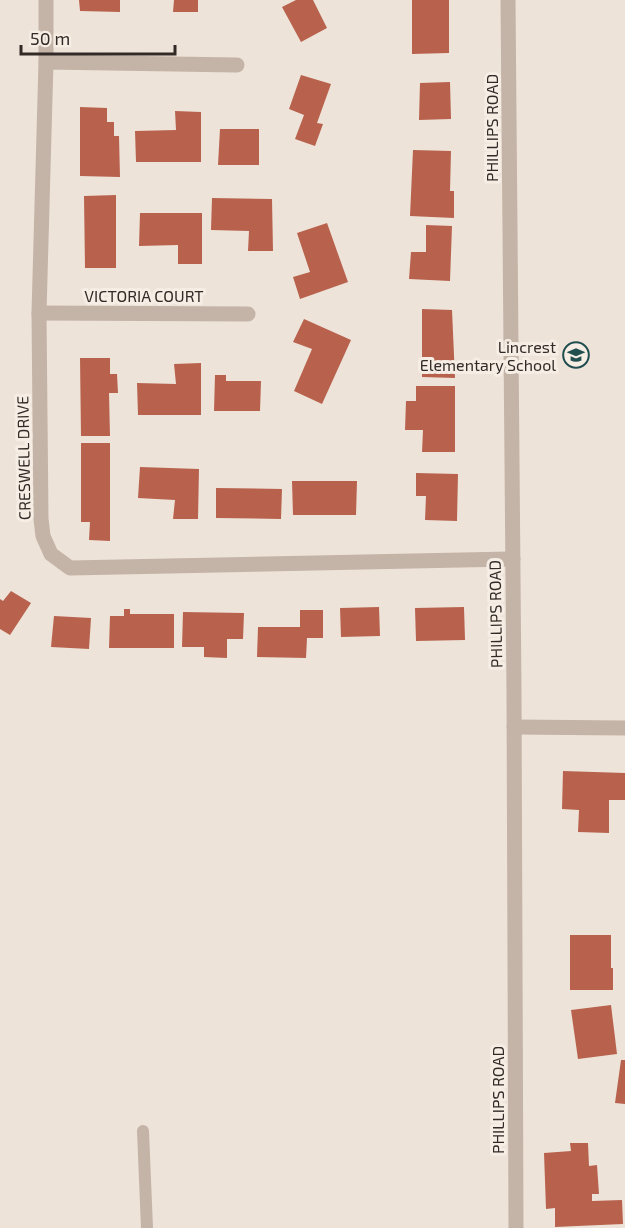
<svg xmlns="http://www.w3.org/2000/svg" width="625" height="1228" font-family="'Exo 2',sans-serif">
	<style>
		.building { fill: #b8624d }
		.lines { fill: none; stroke-linecap: round; stroke-linejoin: round }
		.service { stroke: #c4b3a7; stroke-width: 12 }
		.minor { stroke: #c4b3a7; stroke-width: 15 }
		.tertiary { stroke: #c4b3a7; stroke-width: 15 }
		.labels { text-anchor: middle; dominant-baseline: central; stroke-width: 6; stroke-linejoin: round; paint-order: stroke }
		.street-label { font-size: 16px; fill: #322a27; stroke: #f6eee5 }
		.poi-label { font-size: 16px; fill: #322a27; stroke: #f6eee5; text-anchor: end }
	</style>
	<rect width="100%" height="100%" fill="#eee3d9"/>
	<g class="building">
		<path d="M79,0H120V12L80,11Z"/>
		<path d="M174,0H198V12H173Z"/>
		<path d="M296,0H313L327,28L301,42L282,7Z"/>
		<path d="M412,0H449V53L412,54Z"/>
		<path d="M301,75L331,84L317,123L323,124L315,146L295,139L304,115L289,109Z"/>
		<path d="M450,82L451,119L419,120L420,83Z"/>
		<path d="M80,107L107,108V122H114V136H119L120,177L80,176Z"/>
		<path d="M175,111L201,112V162H136L135,131L176,130Z"/>
		<path d="M220,129H259V165H218Z"/>
		<path d="M413,150L451,151L450,191H454V218L410,216Z"/>
		<path d="M116,195V268H85L84,196Z"/>
		<path d="M212,198L272,199L273,251H248L249,231L211,230Z"/>
		<path d="M140,213H202V264H178V245L139,246Z"/>
		<path d="M327,223L348,282L300,299L293,277L310,272L297,233Z"/>
		<path d="M426,225L452,226L450,281L409,279L411,252H426Z"/>
		<path d="M422,309L452,310L455,378L422,377Z"/>
		<path d="M304,319L351,340L322,404L294,391L312,349L293,342Z"/>
		<path d="M80,358H110V374H117L118,393H109L110,436H81Z"/>
		<path d="M201,363V415H138L137,383L176,384L174,364Z"/>
		<path d="M215,375H226V381H261L260,411H214Z"/>
		<path d="M416,386H455V452H422L423,430H405L406,401H416Z"/>
		<path d="M81,443H110V541L89,540L90,522H81Z"/>
		<path d="M140,467L199,469L198,519H173L175,500L138,498Z"/>
		<path d="M416,473L458,474L457,521L425,520L426,496H416Z"/>
		<path d="M292,481H357L356,515H293Z"/>
		<path d="M216,488L282,489L281,519L216,518Z"/>
		<path d="M11,591L31,603L10,635L0,629V599L3,601Z"/>
		<path d="M379,607L380,636L341,637L340,608Z"/>
		<path d="M464,607L465,640L416,641L415,608Z"/>
		<path d="M124,609H130V614H174V648H109L110,616H124Z"/>
		<path d="M300,610H323V638H307L306,658L257,657L258,627H300Z"/>
		<path d="M183,612L244,613L243,639H227V658L204,657V647H182Z"/>
		<path d="M54,616L91,618L89,649L51,647Z"/>
		<path d="M563,771L625,773V800H609V833L578,832L579,810L562,809Z"/>
		<path d="M570,935H611V968H613V990H570Z"/>
		<path d="M611,1005L617,1054L578,1059L571,1010Z"/>
		<path d="M621,1060H625V1104L615,1103Z"/>
		<path d="M570,1143H588L589,1166L597,1165L599,1194H592V1201L622,1200L623,1224L555,1227V1208L546,1209L544,1153L571,1151Z"/>
	</g>
	<g class="lines">
		<path class="service" d="M143,1131L147,1228"/>
		<g class="minor">
			<path d="M46,0V62L39,313L41,519L43,536L51,554L70,568L513,559"/>
			<path d="M46,62L237,65"/>
			<path d="M39,313L248,314"/>
		</g>
		<g class="tertiary">
			<path d="M508,0L514,692L516,1228"/>
			<path d="M514,727L625,728"/>
		</g>
	</g>
	<defs>
		<g id="school-ring" transform="scale(1.35)"><circle r="9.5" fill="#f6eee5" stroke="#214e4e" stroke-width="1.5"/><path d="M0-5L7-2L0 1L-7-2ZM-4 1L0 2.5L4 1V4Q0 6-4 4Z" fill="#214e4e"/></g>
	</defs>
	<g fill-rule="evenodd">
		<use href="#school-ring" x="576" y="355"/>
	</g>
	<g class="labels">
		<g class="street-label">
			<text transform="translate(491 128) rotate(-90)">PHILLIPS ROAD</text>
			<text x="144" y="295">VICTORIA COURT</text>
			<text transform="translate(23 458) rotate(-91)">CRESWELL DRIVE</text>
			<text transform="translate(495 614) rotate(-91)">PHILLIPS ROAD</text>
			<text transform="translate(497 1100) rotate(-90)">PHILLIPS ROAD</text>
		</g>
		<g class="poi-label">
			<text x="556" y="346">Lincrest<tspan x="556" dy="18">Elementary School</tspan></text>
		</g>
	</g>
	<path d="M21 45v9h154v-9" fill="none" stroke="#322a27" stroke-width="3"/>
	<text x="30" y="45" font-size="18" fill="#322a27" stroke="#f6eee5" stroke-width="4.5" paint-order="stroke">50 m</text>
</svg>
